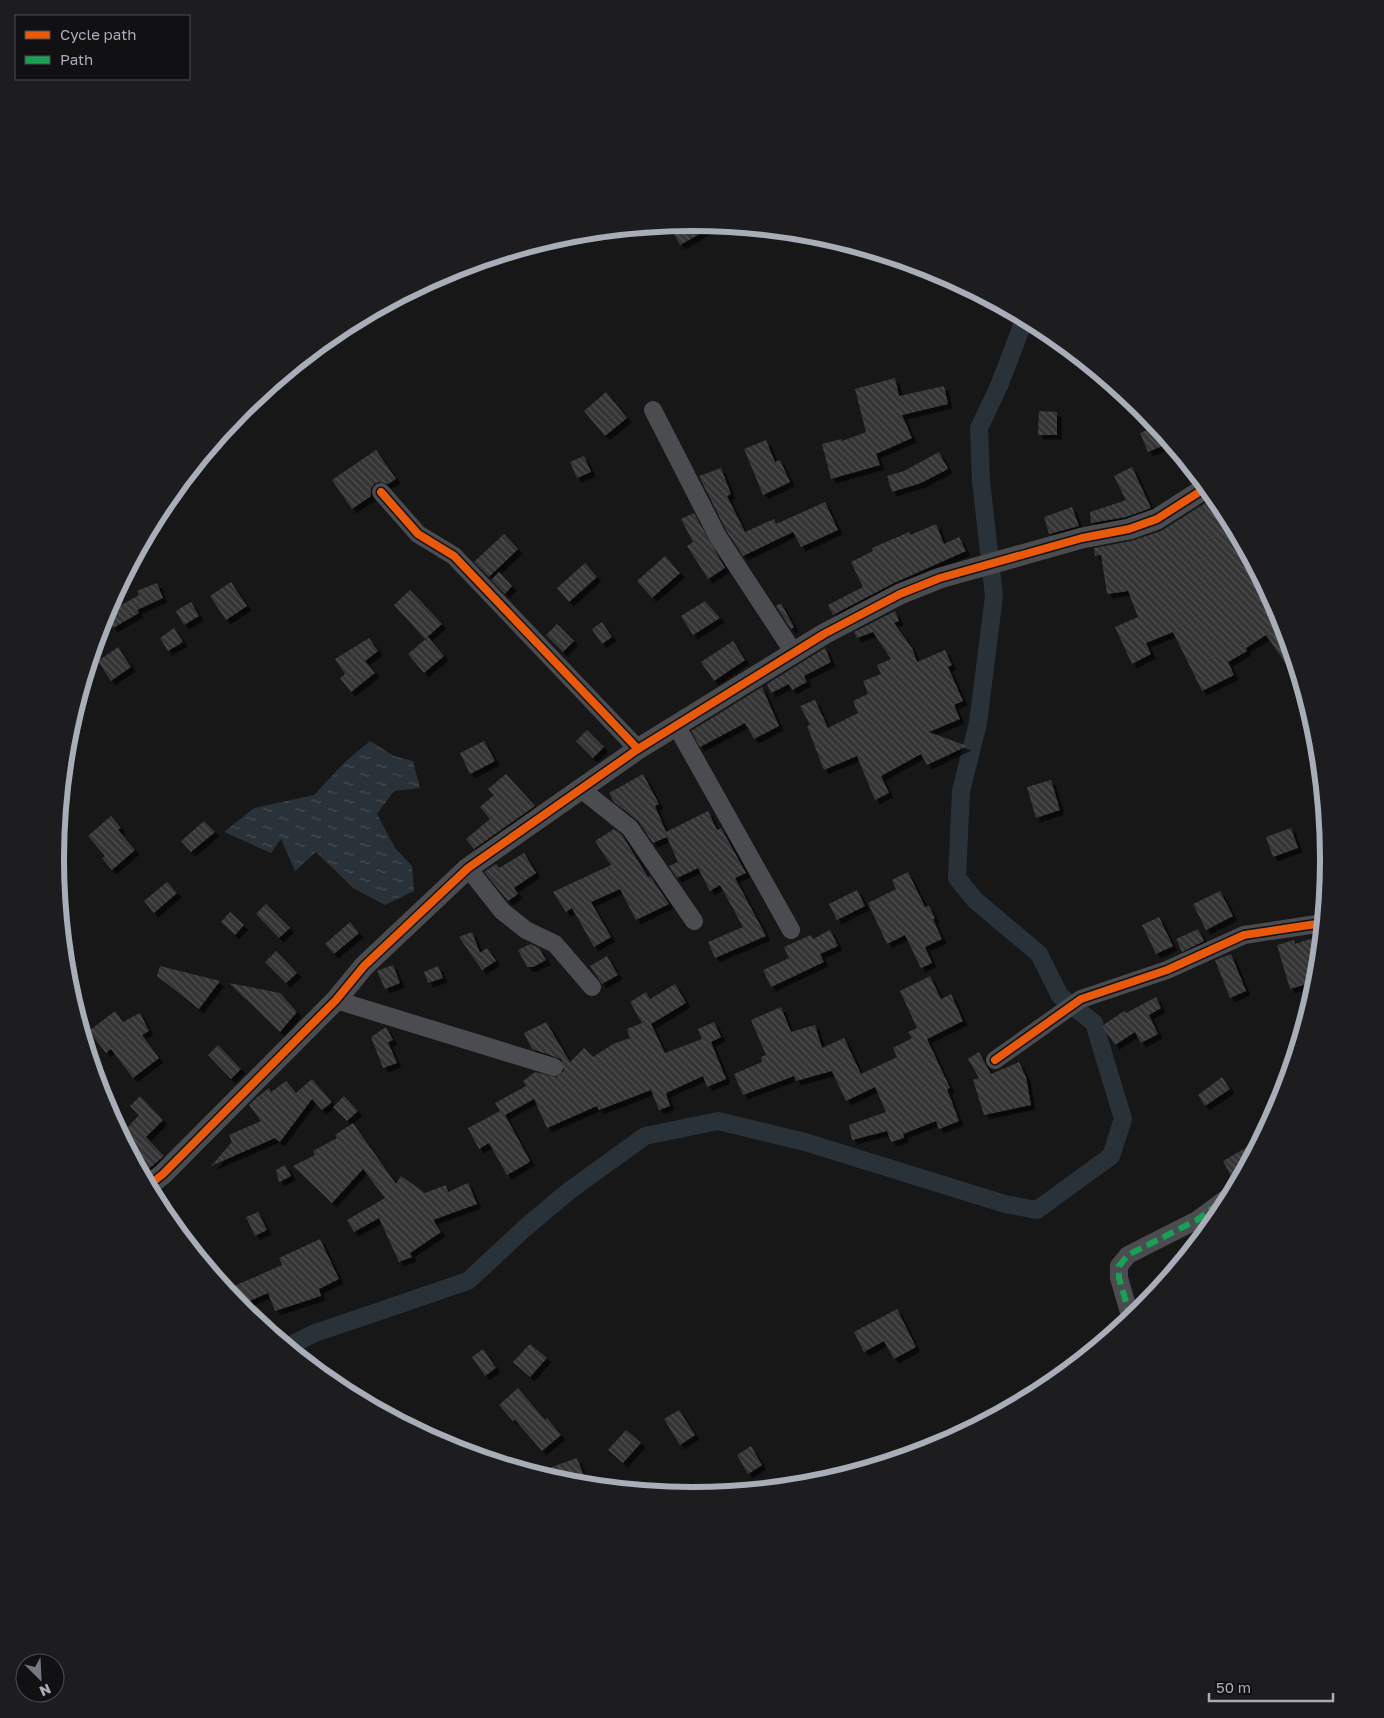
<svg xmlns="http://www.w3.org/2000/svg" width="1384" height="1718" font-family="'Golos Text',sans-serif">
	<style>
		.water { fill: url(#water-ripples) }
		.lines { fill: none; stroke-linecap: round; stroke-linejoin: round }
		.canal { stroke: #2a3239; stroke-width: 18 }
		.building { fill: url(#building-back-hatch); filter: url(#shadow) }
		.minor { stroke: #4b4c50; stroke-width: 18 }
		.tertiary { stroke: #4b4c50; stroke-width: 21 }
		.quiet { stroke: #1a9f57; stroke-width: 6; stroke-dasharray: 12 6; stroke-linecap: butt }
		.cycleway-casing { stroke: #111113; stroke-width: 11 }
		.cycleway { stroke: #e8590c; stroke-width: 8 }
		.rim { fill: none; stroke: #a8adb8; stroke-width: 6 }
	</style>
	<defs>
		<pattern id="water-ripples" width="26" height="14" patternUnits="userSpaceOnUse" patternTransform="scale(1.25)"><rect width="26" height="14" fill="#2a3239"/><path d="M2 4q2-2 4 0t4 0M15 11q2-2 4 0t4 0" fill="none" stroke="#464d54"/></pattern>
		<pattern id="building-back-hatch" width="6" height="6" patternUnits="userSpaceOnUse" patternTransform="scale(1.25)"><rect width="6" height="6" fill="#353536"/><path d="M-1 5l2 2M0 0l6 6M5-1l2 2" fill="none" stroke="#4f5051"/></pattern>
		<filter id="shadow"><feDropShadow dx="4.5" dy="4.5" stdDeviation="0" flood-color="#0009"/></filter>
	</defs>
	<rect width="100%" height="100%" fill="#171717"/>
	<path class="water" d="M370,741L394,756L413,761L420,788L394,791L377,814L395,848L412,866L414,891L385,905L353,888L316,852L295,871L281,839L271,853L224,832L254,808L314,795L345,762Z"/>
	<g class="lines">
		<path class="canal" d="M287,1347L315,1333L468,1281L526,1227L569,1191L645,1136L718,1121L805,1142L1005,1204L1037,1210L1111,1156L1123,1119L1094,1023L1060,996L1039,954L975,900L957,878L961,791L978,723L994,596L981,481L979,428L999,386L1025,318"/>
	</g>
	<g class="building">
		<path d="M692,222L717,224L680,245L668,224Z"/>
		<path d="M895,378L899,396L944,386L948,404L902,415L912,438L876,454L880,465L831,479L822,444L841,439L842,441L866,432L855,389Z"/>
		<path d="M606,392L627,418L605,436L584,411Z"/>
		<path d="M1039,411L1057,412V435H1038Z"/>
		<path d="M1157,426L1167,444L1148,452L1140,433Z"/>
		<path d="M766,440L775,462L780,460L790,482L763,495L744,449Z"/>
		<path d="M376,450L396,479L388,484L379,482L374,484L371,489V496L352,509L332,480Z"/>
		<path d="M939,452L948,469L921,483L892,492L887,476L904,471Z"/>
		<path d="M584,456L591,472L577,478L570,462Z"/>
		<path d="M1132,467L1151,508L1126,517L1091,523L1090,512L1126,500L1114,476Z"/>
		<path d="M721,468L731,494L727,496L745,532L774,519L776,524L825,502L838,530L801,547L793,532L743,556L727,532L699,476Z"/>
		<path d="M1215,497L1222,505L1281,615L1300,679L1297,680L1266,635L1246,648L1247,651L1228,662L1234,675L1202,691L1173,632L1146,643L1151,654L1132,664L1115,627L1138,617L1128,591L1107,594L1101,555L1095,556L1094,548L1131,541L1161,531Z"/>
		<path d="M1072,507L1079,526L1049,534L1044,517Z"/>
		<path d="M694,513L725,568L708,579L687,546L693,542L681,519Z"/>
		<path d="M936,524L944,544L959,537L966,551L894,583L833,615L828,605L863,587L851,562L873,551L872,548L909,532L910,535Z"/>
		<path d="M504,534L518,549L489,577L474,562Z"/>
		<path d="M665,556L680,573L652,598L637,581Z"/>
		<path d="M585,563L597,577L569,602L557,588Z"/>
		<path d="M499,572L512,586L505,594L491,580Z"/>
		<path d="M231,582L247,606L226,620L210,596Z"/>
		<path d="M157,583L163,598L137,610L139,613L113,628L105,614L139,595L137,591Z"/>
		<path d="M410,590L442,624L425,639L394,605Z"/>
		<path d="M705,601L720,618L693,635L681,616Z"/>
		<path d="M191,602L199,616L184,625L176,611Z"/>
		<path d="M781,603L794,627L791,629L776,606Z"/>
		<path d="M895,611L899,621L894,623L912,648L917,662L945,650L952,665L948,667L963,701L954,705L960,719L929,732L967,746L927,765L921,754L881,776L889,793L875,800L857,756L824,770L807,726L810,725L800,706L815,700L828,728L858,713L853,701L868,694L863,681L881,674L877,665L891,659L873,632L857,638L854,632Z"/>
		<path d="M602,622L612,637L602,644L592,629Z"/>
		<path d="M557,624L574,641L563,652L546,635Z"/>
		<path d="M174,628L183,642L168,651L160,638Z"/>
		<path d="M428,637L444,656L424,673L408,654Z"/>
		<path d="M369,638L378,651L365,661L375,673L351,692L340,678L345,674L335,659Z"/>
		<path d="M733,641L745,660L714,681L701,662Z"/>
		<path d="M118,647L131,667L111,681L98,661Z"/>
		<path d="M825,648L831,662L804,676L807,682L792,690L789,684L771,693L767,684Z"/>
		<path d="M762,687L779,726L754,739L745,723L700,747L691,731Z"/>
		<path d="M587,730L604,747L593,758L576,741Z"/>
		<path d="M484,741L495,761L470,774L460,753Z"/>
		<path d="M506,774L535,806L474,849L466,839L490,819L480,807L494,795L488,789Z"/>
		<path d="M643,774L659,804L655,806L666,832L708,811L717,830L721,828L746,873L735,878L766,936L715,958L708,942L743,927L720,885L710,891L698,868L677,878L669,866L678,862L667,837L653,843L639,822L614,802L609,793Z"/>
		<path d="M1051,780L1060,810L1036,818L1027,787Z"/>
		<path d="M111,816L121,828L118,830L135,850L112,870L102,858L105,856L88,836Z"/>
		<path d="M204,821L215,832L191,852L181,841Z"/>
		<path d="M1291,828L1298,848L1273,857L1266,837Z"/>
		<path d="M614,829L622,835L648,877L650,876L669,904L636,920L620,889L591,902L611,937L594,947L572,908L566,912L553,892L611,865L595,841Z"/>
		<path d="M524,853L536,873L514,888L518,894L508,901L484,872L496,864L499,868Z"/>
		<path d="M908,872L925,907L929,906L935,918L933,919L942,939L925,947L932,963L921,968L905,935L887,944L868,903L896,889L892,880Z"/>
		<path d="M167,882L177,893L154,913L144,901Z"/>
		<path d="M857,890L865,906L837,920L829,904Z"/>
		<path d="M1220,891L1233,916L1206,930L1193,904Z"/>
		<path d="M266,904L290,928L279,938L256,914Z"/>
		<path d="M230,912L244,925L235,935L221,922Z"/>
		<path d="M1159,917L1173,946L1156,954L1142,925Z"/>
		<path d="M350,922L359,933L334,954L325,944Z"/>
		<path d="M1198,929L1204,941L1182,952L1176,939Z"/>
		<path d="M830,930L838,946L820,954L824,962L771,987L763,970L789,958L784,947L811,935L813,939Z"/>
		<path d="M472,932L480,953L487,948L496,961L482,970L459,937Z"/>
		<path d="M1313,938L1319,957L1317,981L1290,989L1277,945L1294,940L1295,944Z"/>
		<path d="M530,944L539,948L546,960L533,967H527L518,950Z"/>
		<path d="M276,951L297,973L286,983L265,962Z"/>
		<path d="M1231,954L1246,991L1230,998L1215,960Z"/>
		<path d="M607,956L618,975L602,984L590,966Z"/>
		<path d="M393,965L400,983L385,989L377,971Z"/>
		<path d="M160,966L220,981L199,1009L157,976Z"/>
		<path d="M438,966L443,978L428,983L424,972Z"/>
		<path d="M930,976L941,999L951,994L963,1021L927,1039L950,1088L947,1089L959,1121L939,1129L936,1121L903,1134L904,1138L891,1142L887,1131L852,1140L849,1125L886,1112L875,1087L846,1101L832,1071L796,1081L794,1076L743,1095L734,1074L762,1062L761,1057L766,1055L751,1020L781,1007L791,1032L815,1025L822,1048L844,1038L861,1074L897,1057L893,1048L912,1038L908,1032L917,1028L900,991Z"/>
		<path d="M229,983L280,993L297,1012L280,1032Z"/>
		<path d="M675,984L686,1003L651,1024L665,1053L702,1039L698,1029L714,1022L721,1037L711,1042L726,1079L707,1087L703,1076L666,1093L670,1106L659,1110L651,1090L599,1110L597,1106L547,1128L534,1099L505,1115L530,1161L528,1163L507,1175L489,1143L479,1149L468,1128L500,1111L495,1103L526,1086L523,1081L535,1072L556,1077L564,1071L561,1059L532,1049L524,1033L546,1022L570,1062L584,1048L593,1057L613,1044L630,1038L627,1029L642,1023L630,1002L646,992L650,999Z"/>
		<path d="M1156,997L1161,1008L1149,1015L1158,1034L1141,1043L1135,1032L1115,1045L1102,1026L1124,1011L1126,1013Z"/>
		<path d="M115,1011L123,1022L140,1013L149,1031L142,1035L159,1058L133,1078L111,1049L106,1053L89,1031Z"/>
		<path d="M386,1027L393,1040L388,1042L397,1063L383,1068L371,1037Z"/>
		<path d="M218,1045L241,1069L231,1079L208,1055Z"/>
		<path d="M979,1052L991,1074L1019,1062L1026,1077L1031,1105L984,1115L973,1080L979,1078L968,1059Z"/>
		<path d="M1222,1077L1230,1089L1205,1106L1198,1095Z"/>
		<path d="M312,1079L332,1102L322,1110L312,1099L280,1142L275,1138L211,1166L232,1142L229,1135L261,1121L249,1105L256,1098L269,1088L271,1092L286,1081L296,1093Z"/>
		<path d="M140,1096L163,1120L146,1137L164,1156L144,1173H141L121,1135L139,1115L130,1106Z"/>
		<path d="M344,1096L358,1111L347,1121L333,1107Z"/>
		<path d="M353,1123L396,1184L401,1176L425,1193L446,1185L448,1192L468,1183L477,1204L433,1220L441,1232L410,1253L412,1257L399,1262L379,1218L354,1232L347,1220L385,1198L363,1169L332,1203L293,1166L315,1155L313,1151L337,1138L335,1135Z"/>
		<path d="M1261,1139L1249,1161L1236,1186L1223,1161Z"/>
		<path d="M285,1165L291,1176L279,1182L276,1170Z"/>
		<path d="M258,1212L267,1230L255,1236L246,1217Z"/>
		<path d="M320,1239L339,1279L319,1289L321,1296L275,1311L268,1293L238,1306L225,1290L282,1265L279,1258Z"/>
		<path d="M897,1309L916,1347L894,1359L884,1341L864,1352L854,1332Z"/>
		<path d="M530,1344L547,1358L530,1377L513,1362Z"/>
		<path d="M483,1349L496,1368L485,1376L472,1357Z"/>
		<path d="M518,1388L545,1420L547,1418L561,1435L542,1451L515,1420L513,1421L499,1405Z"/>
		<path d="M679,1410L695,1435L680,1445L664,1419Z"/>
		<path d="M626,1430L641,1443L623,1463L608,1450Z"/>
		<path d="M751,1446L762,1465L748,1474L737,1455Z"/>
		<path d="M577,1458L584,1476L565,1483L550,1478L549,1468Z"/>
	</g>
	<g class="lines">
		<g class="minor">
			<path d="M653,410L718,537L794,653"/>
			<path d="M381,492L418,534L454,556L638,749"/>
			<path d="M676,725L791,930"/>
			<path d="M581,789L630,828L694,921"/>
			<path d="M468,868L502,911L526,930L555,944L592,987"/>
			<path d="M336,1000L554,1067"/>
			<path d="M995,1060L1081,999L1167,970L1244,935L1323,923"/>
			<path d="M1131,1319L1119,1278V1266L1128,1255L1197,1220L1231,1195"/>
		</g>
		<path class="tertiary" d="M148,1186L163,1174L336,1000L364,966L468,868L638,749L824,634L900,594L940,578L1082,538L1129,529L1157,519L1207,487"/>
		<path class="quiet" d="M1131,1319L1119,1278V1266L1128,1255L1197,1220L1231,1195"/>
		<g class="cycleway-casing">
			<g id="cycleway">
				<path d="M381,492L418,534L454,556L638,749"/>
				<path d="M995,1060L1081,999L1167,970L1244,935L1323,923"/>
				<path d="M148,1186L163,1174L336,1000L364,966L468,868L638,749L824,634L900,594L940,578L1082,538L1129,529L1157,519L1207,487"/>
			</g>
		</g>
		<use href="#cycleway" class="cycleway"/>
	</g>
	<path d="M0 0H1384V1718H0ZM64 859a628 628 0 1 1 1256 0a628 628 0 1 1-1256 0Z" fill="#1d1d20" fill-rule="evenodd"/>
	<path class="rim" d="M64 859a628 628 0 1 1 1256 0a628 628 0 1 1-1256 0Z"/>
	<rect x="15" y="15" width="175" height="65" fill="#111113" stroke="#4d4f55"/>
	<rect x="25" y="31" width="25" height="8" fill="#e8590c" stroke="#4d4f55"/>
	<text x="60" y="40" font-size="15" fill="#a8adb8">Cycle path</text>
	<rect x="25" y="56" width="25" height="8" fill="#1a9f57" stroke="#4d4f55"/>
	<text x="60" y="65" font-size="15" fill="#a8adb8">Path</text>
	<g transform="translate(40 1678) rotate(156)"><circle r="24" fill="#111113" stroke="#4d4f55"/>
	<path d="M0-4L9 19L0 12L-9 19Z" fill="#757880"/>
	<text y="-8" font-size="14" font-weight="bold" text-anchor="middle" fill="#a8adb8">N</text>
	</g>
	<path d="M1209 1693v8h124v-8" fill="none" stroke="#a8adb8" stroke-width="2.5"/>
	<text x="1216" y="1693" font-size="15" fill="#a8adb8" stroke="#111113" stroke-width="4" paint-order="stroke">50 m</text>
</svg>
